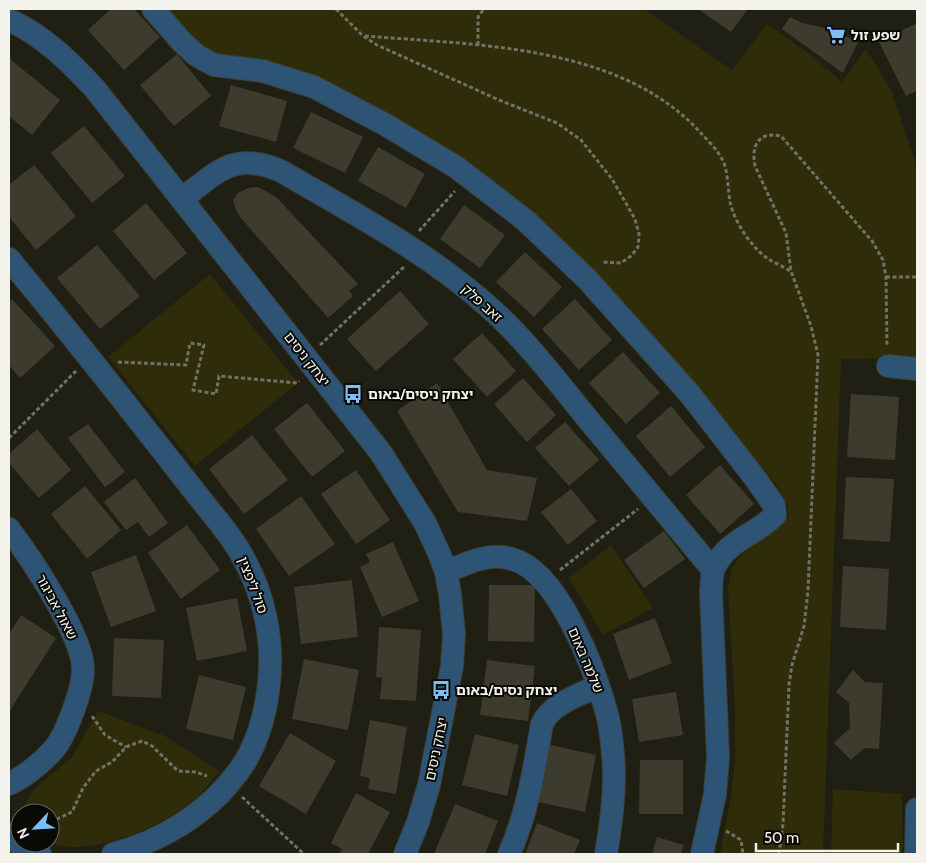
<svg xmlns="http://www.w3.org/2000/svg" width="926" height="863" font-family="Cabin,'Noto Sans Hebrew',sans-serif">
	<style>
		.green { fill: #2f2c09 }
		.building { fill: #3c3b2e }
		.lines { fill: none; stroke-linecap: round; stroke-linejoin: round }
		.minor-casing { stroke: #3e3d31; stroke-width: 24 }
		.path { stroke: #727166; stroke-width: 3; stroke-dasharray: 4 2.5; stroke-linecap: butt }
		.minor { stroke: #2d5475; stroke-width: 22 }
		.labels { text-anchor: middle; dominant-baseline: central; stroke-width: 4; stroke-linejoin: round; paint-order: stroke }
		.poi-label { font-size: 14px; font-weight: bold; fill: #f4f3eb; stroke: #090905; text-anchor: start }
		.street-label { font-size: 14px; fill: #f4f3eb; stroke: #090905 }
	</style>
	<rect width="100%" height="100%" fill="#201f13"/>
	<g class="green">
		<path d="M160,9H644L732,70L767,24L812,56L842,82L866,49L892,92L917,168V358L841,359L823,854H720L731,797L735,760V708L728,588L732,568L742,554L788,518V505L776,484L656,339L458,158L221,56L205,51Z"/>
		<path d="M210,274L298,383L195,466L108,357Z"/>
		<path d="M611,545L653,608L603,635L569,578Z"/>
		<path d="M98,711L165,736L219,771C212,779 205,790 197,797C168,823 115,846 77,847C68,848 58,844 50,843V813H20L34,789L72,757Z"/>
		<path d="M833,789L902,794L903,854H831Z"/>
	</g>
	<g class="building">
		<path d="M111,9H134L160,37L124,70L88,30Z"/>
		<path d="M698,9H748L731,32Z"/>
		<path d="M790,17L802,23L831,29L858,42L843,73L782,29Z"/>
		<path d="M917,23V91L906,96L879,42Z"/>
		<path d="M177,54L211,96L174,126L140,85Z"/>
		<path d="M10,59L60,100L32,135L9,116Z"/>
		<path d="M231,85L287,101L276,142L219,126Z"/>
		<path d="M311,112L363,137L345,173L293,148Z"/>
		<path d="M84,126L125,176L92,203L51,153Z"/>
		<path d="M378,147L425,174L406,208L358,181Z"/>
		<path d="M34,165L76,216L36,250L9,217V185Z"/>
		<path d="M258,187L276,197L358,284L349,291L353,296L328,318L240,217L236,210L233,200L238,193L248,188Z"/>
		<path d="M146,203L187,253L154,280L113,231Z"/>
		<path d="M464,205L505,235L480,268L440,239Z"/>
		<path d="M97,245L140,296L100,329L57,278Z"/>
		<path d="M525,252L562,287L534,317L496,282Z"/>
		<path d="M400,291L429,324L376,371L347,339Z"/>
		<path d="M12,299L55,346L20,378L9,365V302Z"/>
		<path d="M575,299L612,340L579,370L542,329Z"/>
		<path d="M482,333L516,371L487,397L453,359Z"/>
		<path d="M623,352L660,393L626,424L589,383Z"/>
		<path d="M523,378L556,415L527,442L494,404Z"/>
		<path d="M437,383L487,470L537,478L527,521L458,512L397,411Z"/>
		<path d="M851,394L899,397L895,460L847,457Z"/>
		<path d="M307,403L345,451L312,477L274,429Z"/>
		<path d="M671,406L705,447L670,477L636,436Z"/>
		<path d="M565,422L599,460L569,486L535,448Z"/>
		<path d="M88,424L125,472L105,487L68,438Z"/>
		<path d="M37,429L71,470L39,498L9,463V454Z"/>
		<path d="M252,435L288,480L244,514L209,469Z"/>
		<path d="M720,465L754,504L720,534L686,495Z"/>
		<path d="M356,470L390,520L356,544L321,494Z"/>
		<path d="M846,477L894,479L890,542L843,539Z"/>
		<path d="M135,478L168,523L149,537L138,522L126,530L104,502Z"/>
		<path d="M85,486L121,530L87,559L51,514Z"/>
		<path d="M571,489L597,521L568,545L541,512Z"/>
		<path d="M301,496L335,544L289,576L256,529Z"/>
		<path d="M187,525L220,570L181,599L148,553Z"/>
		<path d="M664,531L685,559L644,588L624,560Z"/>
		<path d="M393,542L419,601L382,617L360,567L370,562L366,554Z"/>
		<path d="M136,555L156,611L111,627L91,572Z"/>
		<path d="M843,566L889,569L886,630L840,627Z"/>
		<path d="M352,580L358,637L301,644L294,587Z"/>
		<path d="M489,585H535L534,642L488,641Z"/>
		<path d="M237,598L247,651L197,661L186,608Z"/>
		<path d="M21,615L56,638L9,712V634Z"/>
		<path d="M655,618L672,663L629,680L613,634Z"/>
		<path d="M379,627L421,630L416,701L380,699L382,678L376,677Z"/>
		<path d="M114,638L164,640L161,698L112,696Z"/>
		<path d="M304,659L359,670L348,730L292,719Z"/>
		<path d="M487,660L535,666L528,721L480,715Z"/>
		<path d="M853,670L865,682L883,683L879,749L864,748L851,760L834,743L850,728L849,703L836,692Z"/>
		<path d="M199,675L246,687L233,740L186,729Z"/>
		<path d="M676,692L683,735L639,742L632,699Z"/>
		<path d="M370,720L407,727L396,794L368,789L370,778L360,776Z"/>
		<path d="M290,733L336,761L306,814L259,786Z"/>
		<path d="M475,734L519,745L507,796L462,785Z"/>
		<path d="M550,745L596,755L585,812L538,802Z"/>
		<path d="M640,760H683V814H639Z"/>
		<path d="M356,793L390,812L368,854H339L342,849L331,843Z"/>
		<path d="M455,804L498,821L485,854H434Z"/>
		<path d="M537,823L580,840L574,854H525Z"/>
		<path d="M657,837L684,845L681,854H652Z"/>
	</g>
	<g class="lines">
		<g class="minor-casing">
			<g id="minor">
				<path d="M153,9L182,42L196,55L214,65L263,71L314,87L386,125L456,167L525,220L587,279L689,393L755,478L774,505L775,515C755,536 729,538 714,568C711,575 712,584 711,592L718,757L715,794L702,854"/>
				<path d="M9,20C44,36 69,61 95,89L381,453L425,523L439,553L446,572L450,594L454,634L452,666L429,785L418,822L405,854"/>
				<path d="M182,199C218,171 234,151 281,171C353,213 428,252 490,308C526,340 556,380 587,418C629,469 671,520 713,570"/>
				<path d="M9,259C56,316 102,373 147,431C167,456 186,481 206,506C218,521 231,536 240,552C265,594 275,643 268,691C264,721 256,748 238,772C208,813 162,841 113,854"/>
				<path d="M888,366L917,369"/>
				<path d="M9,529C30,557 84,637 83,670C83,689 66,735 54,749C43,762 24,777 9,784"/>
				<path d="M446,572C467,563 489,552 512,559C558,571 594,668 606,710C610,724 612,741 613,755C616,785 611,825 606,854"/>
				<path d="M9,834L26,850L40,854"/>
				<path d="M509,854C528,812 534,769 542,724C551,704 579,695 598,686"/>
				<path d="M916,854L917,809"/>
			</g>
		</g>
		<g class="path">
			<path d="M336,9L363,36L377,45L499,100L557,123L581,140L612,179L635,219L639,234L638,247L631,256L621,263L601,262"/>
			<path d="M365,36C475,45 618,44 699,131C707,140 718,150 723,161C728,171 728,190 730,202C734,221 751,247 767,258C774,263 783,266 790,271"/>
			<path d="M478,45V17L484,9"/>
			<path d="M419,231L455,191"/>
			<path d="M886,277H917"/>
			<path d="M320,345L405,266"/>
			<path d="M118,362L186,365L190,343L204,345L193,390L216,394L219,376L297,383L299,381"/>
			<path d="M9,438L76,371"/>
			<path d="M560,570L638,509"/>
			<path d="M92,716L105,735L126,747"/>
			<path d="M242,797L304,854"/>
			<path d="M50,818L57,819L72,812L83,788L96,771L112,762L126,747L142,741L152,746L178,771L196,772L207,776"/>
			<path d="M726,831L741,840L743,854"/>
			<path d="M779,854L783,824L789,685L792,665L804,626L808,591L818,355L811,326L791,271L786,233L755,166C751,146 758,131 781,136L872,241L883,260L886,277L887,346"/>
		</g>
		<use href="#minor" class="minor"/>
	</g>
	<defs>
		<g id="supermarket-bare" transform="scale(1.5)"><path d="M-6-5.5h2.5l.6 2H6L4.5 2H-2.5L-4.4-4H-6ZM-1.5 3.2a1.3 1.3 0 1 0 .1 0ZM3 3.2a1.3 1.3 0 1 0 .1 0Z" fill="#7bbef9" stroke="#090905" stroke-width="2.5" paint-order="stroke"/></g>
		<g id="bus-bare" transform="scale(1.5)"><path d="M-5-6H5V4H4V6H2V4H-2V6H-4V4H-5ZM-3.5-4V0h7V-4ZM-3.5 1.2v1.5H-2V1.2ZM2 1.2v1.5H3.5V1.2Z" fill="#7bbef9" stroke="#090905" stroke-width="2.5" paint-order="stroke"/></g>
	</defs>
	<g fill-rule="evenodd">
		<use href="#supermarket-bare" x="836" y="35"/>
		<use href="#bus-bare" x="353" y="394"/>
		<use href="#bus-bare" x="441" y="690"/>
	</g>
	<g class="labels">
		<g class="poi-label">
			<text x="851" y="35">שפע זול</text>
			<text x="368" y="394">יצחק ניסים/באום</text>
			<text x="456" y="690">יצחק נסים/באום</text>
		</g>
		<g class="street-label">
			<text transform="translate(482 303) rotate(42)">זאב פלק</text>
			<text transform="translate(307 359) rotate(52)">יצחק ניסים</text>
			<text transform="translate(253 585) rotate(69)">סול ליפצין</text>
			<text transform="translate(57 607) rotate(62)">שאול אביגור</text>
			<text transform="translate(586 660) rotate(67)">שלמה באום</text>
			<text transform="translate(436 749) rotate(-78)">יצחק ניסים</text>
		</g>
	</g>
	<rect width="926" height="863" fill="none" stroke="#f4f3eb" stroke-width="20"/>
	<g transform="translate(35 828) rotate(245)"><circle r="24" fill="#090905" stroke="#676761"/>
	<path d="M0-4L9 19L0 12L-9 19Z" fill="#7bbef9"/>
	<text y="-8" font-size="14" font-weight="bold" text-anchor="middle" fill="#f4f3eb">N</text>
	</g>
	<path d="M756 843v8h142v-8" fill="none" stroke="#f4f3eb" stroke-width="2.5"/>
	<text x="764" y="843" font-size="15" fill="#f4f3eb" stroke="#090905" stroke-width="4" paint-order="stroke">50 m</text>
</svg>
